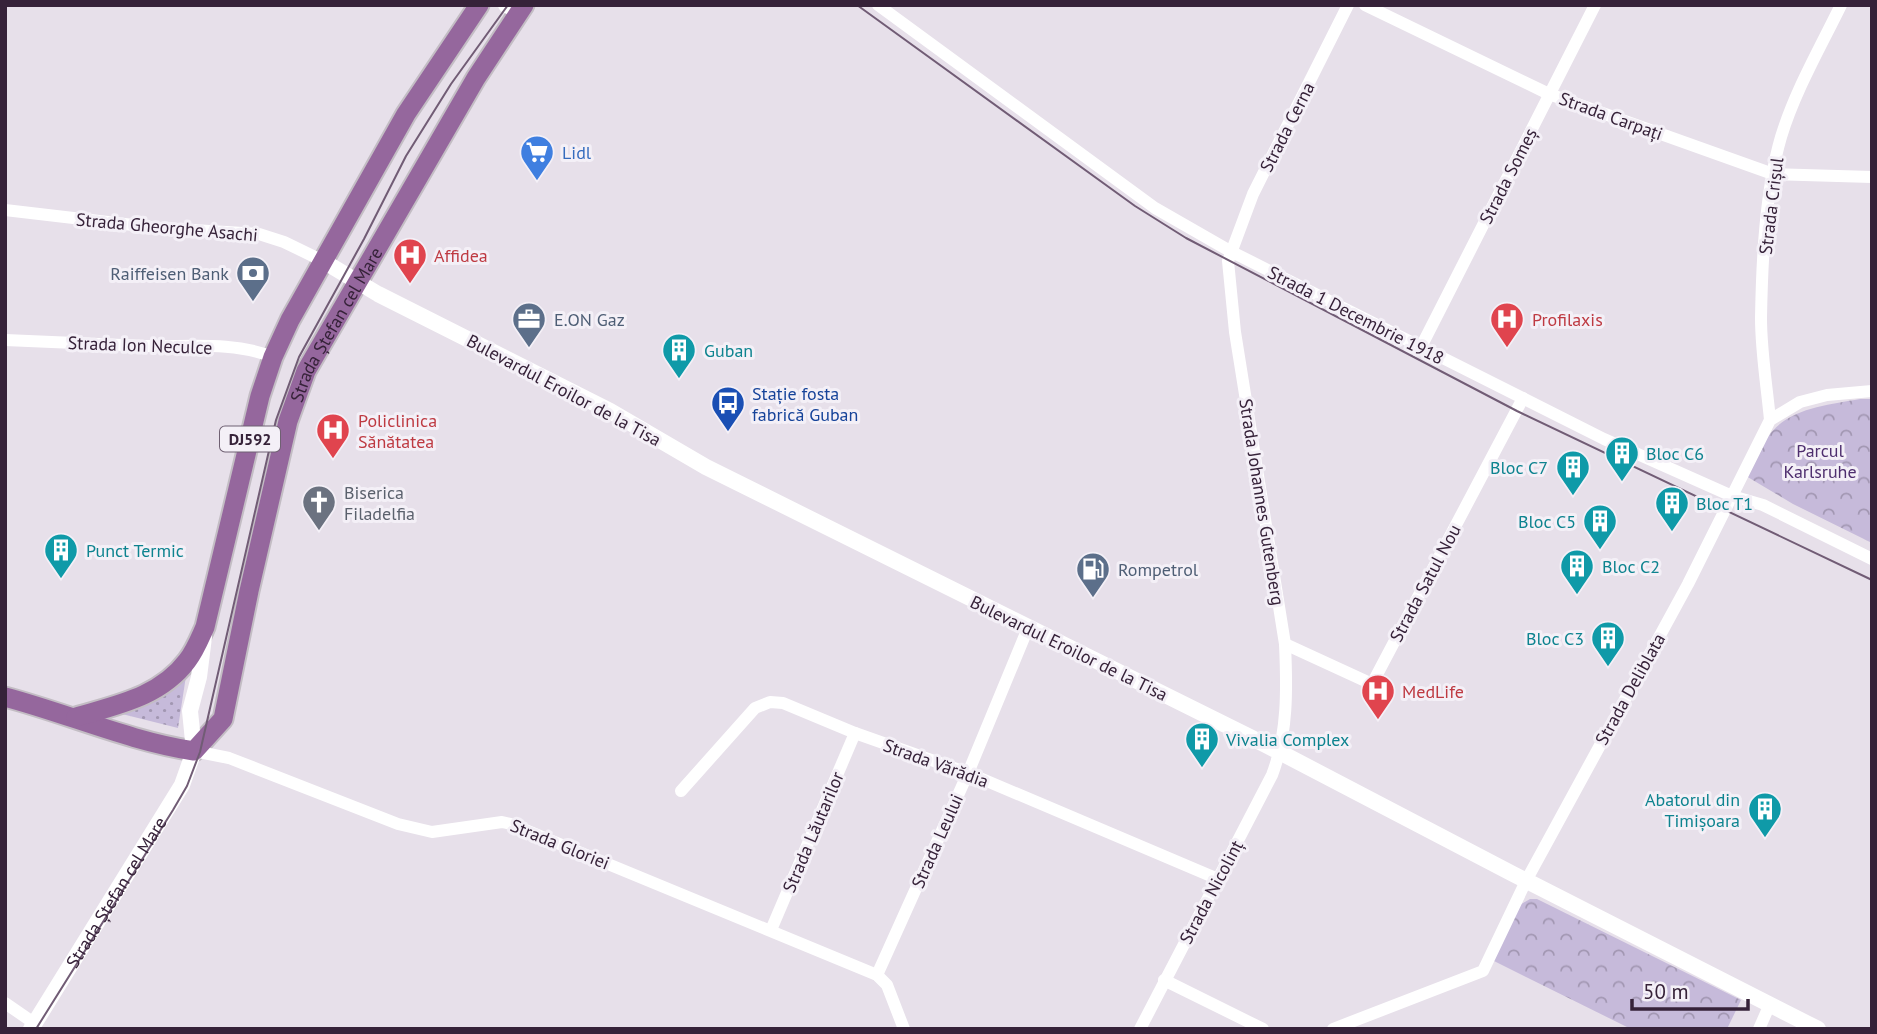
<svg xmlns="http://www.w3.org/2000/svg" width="1877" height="1034" font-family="'PT Sans',sans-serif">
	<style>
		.grass { fill: url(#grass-dots) }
		.park { fill: url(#park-crowns) }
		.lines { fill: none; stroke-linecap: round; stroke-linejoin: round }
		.primary-casing { stroke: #c3bdc4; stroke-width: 23 }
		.minor { stroke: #fff; stroke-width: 12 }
		.tertiary { stroke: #fff; stroke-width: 16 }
		.primary { stroke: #95679d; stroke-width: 19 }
		.tram { stroke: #715c75; stroke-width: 2 }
		.labels { text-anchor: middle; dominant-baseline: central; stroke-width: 6; stroke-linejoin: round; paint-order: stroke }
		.shield { fill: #f4f0f7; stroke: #6f6072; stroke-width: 2 }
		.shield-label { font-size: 16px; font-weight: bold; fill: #362239 }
		.street-label { font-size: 18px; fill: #362239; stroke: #f4f0f7 }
		.shop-label { font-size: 18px; fill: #366cbe; stroke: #f4f0f7; text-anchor: start }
		.health-label { font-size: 18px; fill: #be3a42; stroke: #f4f0f7; text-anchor: start }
		.service-label { font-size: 18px; fill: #4e5e75; stroke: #f4f0f7; text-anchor: start }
		.culture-label { font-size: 18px; fill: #0d838f; stroke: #f4f0f7; text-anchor: start }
		.transit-label { font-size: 18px; fill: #164399; stroke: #f4f0f7; text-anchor: start }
		.park-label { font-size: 18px; fill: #4e2e6e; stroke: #f4f0f7 }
		.worship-label { font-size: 18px; fill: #5b616d; stroke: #f4f0f7; text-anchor: start }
	</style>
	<defs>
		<pattern id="grass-dots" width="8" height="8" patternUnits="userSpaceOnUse" patternTransform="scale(1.75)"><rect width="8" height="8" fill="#c6bada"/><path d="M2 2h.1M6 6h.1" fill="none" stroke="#a297b2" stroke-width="1.8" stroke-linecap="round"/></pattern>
		<pattern id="park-crowns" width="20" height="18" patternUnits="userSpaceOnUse" patternTransform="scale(1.75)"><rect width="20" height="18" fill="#c6bada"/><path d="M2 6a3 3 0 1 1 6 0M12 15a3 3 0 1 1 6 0" fill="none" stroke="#a297b2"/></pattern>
	</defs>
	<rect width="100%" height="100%" fill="#e7e0ea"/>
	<path class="grass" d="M186,676L178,728L122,714L143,704Z"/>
	<g class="park">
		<path d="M1860,399H1872V543L1793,504L1746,476C1753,464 1759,449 1767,438C1787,408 1827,405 1860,399Z"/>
		<path d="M1530,899H1537L1741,1000L1727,1029H1631L1492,960L1518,906Z"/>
	</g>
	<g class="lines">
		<g class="primary-casing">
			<g id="primary">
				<path id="s2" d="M5,697C69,714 129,741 194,751L223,719L249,591L288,421L306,371L476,78L524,5"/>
				<path d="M76,717C116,705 160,697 187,661C195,651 200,638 205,627L260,396L273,357L290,320L406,114L479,5"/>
			</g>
		</g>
		<g class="minor">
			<path d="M878,5L1155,208L1230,251L1604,439L1732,496L1763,505L1872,559"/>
			<path d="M1365,5L1549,94L1773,174L1872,177"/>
			<path d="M5,210L159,228L259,234L284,242L323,261"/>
			<path d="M5,340C52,342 99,344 145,346C188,347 233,341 273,357"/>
			<path d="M1421,347L1595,5"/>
			<path d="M1770,420C1767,387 1761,352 1761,318C1762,261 1765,192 1781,137C1795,91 1820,48 1841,5"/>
			<path d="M1285,644L1372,684L1523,398"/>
			<path d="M194,751L229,758L398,824L432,832L502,822L511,824L877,975L887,985L904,1029"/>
			<path d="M681,791L755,708L770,702L783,703L855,733L968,773L1218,879"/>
			<path d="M771,930L855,733"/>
			<path d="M877,975L968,773L1028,628"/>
			<path d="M1164,980L1263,1029"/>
			<path d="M5,1003L34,1023"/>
			<path d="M1140,1029L1272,775C1288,733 1287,688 1285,644L1235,332L1228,261L1253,194L1348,5"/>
			<path d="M1333,1029L1483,971L1526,881L1688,584L1770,420L1800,402L1827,395L1872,391"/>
			<path d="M1759,1029L1770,1004"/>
		</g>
		<g class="tertiary">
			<path d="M506,5L520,11"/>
			<path d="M323,261L378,294L610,411L706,467L1266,745L1513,874L1818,1029"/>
			<path id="s1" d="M31,1029L182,785L194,751L190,711L199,677L204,637"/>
		</g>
		<use href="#primary" class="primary"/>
		<g class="tram">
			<path d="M857,5L1135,206L1186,238L1517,411L1872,580"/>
			<path d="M36,1029L173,810L187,786L200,752L276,420L299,357L364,239L406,156L451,84L508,5"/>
		</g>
	</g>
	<defs>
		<g id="supermarket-pin" transform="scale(1.75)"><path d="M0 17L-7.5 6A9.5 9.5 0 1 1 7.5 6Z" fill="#3f7fe0" stroke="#f4f0f7"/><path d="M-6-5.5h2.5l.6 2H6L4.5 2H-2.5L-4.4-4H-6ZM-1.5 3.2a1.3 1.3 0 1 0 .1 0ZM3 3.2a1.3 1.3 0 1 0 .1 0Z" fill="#fff"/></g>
		<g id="hospital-pin" transform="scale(1.75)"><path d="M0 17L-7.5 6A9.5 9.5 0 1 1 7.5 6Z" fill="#e0444e" stroke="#f4f0f7"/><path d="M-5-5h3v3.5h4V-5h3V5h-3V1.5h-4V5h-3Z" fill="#fff"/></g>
		<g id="bank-pin" transform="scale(1.75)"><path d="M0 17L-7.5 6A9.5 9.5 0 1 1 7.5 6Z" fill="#5c6f8a" stroke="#f4f0f7"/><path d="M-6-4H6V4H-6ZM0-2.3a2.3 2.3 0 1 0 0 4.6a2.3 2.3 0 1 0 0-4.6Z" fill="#fff"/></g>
		<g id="office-pin" transform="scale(1.75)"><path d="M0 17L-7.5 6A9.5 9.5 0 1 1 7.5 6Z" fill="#5c6f8a" stroke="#f4f0f7"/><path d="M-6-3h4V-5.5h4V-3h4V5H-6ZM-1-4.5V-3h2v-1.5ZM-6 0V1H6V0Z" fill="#fff"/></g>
		<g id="building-pin" transform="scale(1.75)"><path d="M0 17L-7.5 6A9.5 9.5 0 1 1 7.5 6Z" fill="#0f9aa8" stroke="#f4f0f7"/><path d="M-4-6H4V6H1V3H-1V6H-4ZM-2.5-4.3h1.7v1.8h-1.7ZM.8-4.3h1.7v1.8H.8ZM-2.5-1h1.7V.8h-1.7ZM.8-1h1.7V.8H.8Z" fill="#fff"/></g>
		<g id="bus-pin" transform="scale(1.75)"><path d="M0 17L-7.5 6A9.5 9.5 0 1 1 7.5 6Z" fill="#1a4fb4" stroke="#f4f0f7"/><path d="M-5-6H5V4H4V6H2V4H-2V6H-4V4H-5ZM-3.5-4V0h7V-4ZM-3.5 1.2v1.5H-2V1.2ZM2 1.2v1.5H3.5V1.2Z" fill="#fff"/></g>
		<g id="church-pin" transform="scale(1.75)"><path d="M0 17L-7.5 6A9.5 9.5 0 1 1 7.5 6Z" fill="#6b7280" stroke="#f4f0f7"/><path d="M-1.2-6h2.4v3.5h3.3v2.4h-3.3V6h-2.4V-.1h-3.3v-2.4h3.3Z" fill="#fff"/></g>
		<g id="fuel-pin" transform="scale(1.75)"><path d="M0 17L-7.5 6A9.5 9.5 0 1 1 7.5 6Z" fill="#5c6f8a" stroke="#f4f0f7"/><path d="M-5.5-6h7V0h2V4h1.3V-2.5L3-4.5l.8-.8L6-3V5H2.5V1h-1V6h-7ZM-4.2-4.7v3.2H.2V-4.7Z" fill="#fff"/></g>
	</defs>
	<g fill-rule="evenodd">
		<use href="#supermarket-pin" x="537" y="152"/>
		<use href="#hospital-pin" x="410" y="255"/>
		<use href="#bank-pin" x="253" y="273"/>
		<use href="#office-pin" x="529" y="319"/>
		<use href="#hospital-pin" x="1507" y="319"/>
		<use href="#building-pin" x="679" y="350"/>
		<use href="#bus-pin" x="728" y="403"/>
		<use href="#hospital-pin" x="333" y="430"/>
		<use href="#building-pin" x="1622" y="453"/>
		<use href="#building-pin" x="1573" y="467"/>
		<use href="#church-pin" x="319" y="502"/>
		<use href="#building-pin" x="1672" y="503"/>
		<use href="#building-pin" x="1600" y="521"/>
		<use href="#building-pin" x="61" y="550"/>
		<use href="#building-pin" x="1577" y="566"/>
		<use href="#fuel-pin" x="1093" y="569"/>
		<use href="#building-pin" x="1608" y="638"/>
		<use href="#hospital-pin" x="1378" y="691"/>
		<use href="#building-pin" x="1202" y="739"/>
		<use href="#building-pin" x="1765" y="809"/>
	</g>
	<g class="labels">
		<rect class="shield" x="220" y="426.5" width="60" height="25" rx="5"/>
		<g class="shield-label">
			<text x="250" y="439">DJ592</text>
		</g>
		<g class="street-label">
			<text transform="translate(1611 116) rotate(20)">Strada Carpați</text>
			<text transform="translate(1287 127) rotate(-63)">Strada Cerna</text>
			<text transform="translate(1508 176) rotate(-63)">Strada Someș</text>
			<text transform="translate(1771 206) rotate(-83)">Strada Crișul</text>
			<text transform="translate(167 227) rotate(5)">Strada Gheorghe Asachi</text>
			<text transform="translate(1356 315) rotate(27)">Strada 1 Decembrie 1918</text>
			<text stroke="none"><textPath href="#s2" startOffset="653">Strada Ștefan cel Mare</textPath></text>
			<text transform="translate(140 345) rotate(2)">Strada Ion Neculce</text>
			<text transform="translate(564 390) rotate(28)">Bulevardul Eroilor de la Tisa</text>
			<text transform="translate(1262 502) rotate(81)">Strada Johannes Gutenberg</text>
			<text transform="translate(1425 583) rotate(-62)">Strada Satul Nou</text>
			<text transform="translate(1069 648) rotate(26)">Bulevardul Eroilor de la Tisa</text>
			<text transform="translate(1630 689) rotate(-61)">Strada Deliblata</text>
			<text transform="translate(936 763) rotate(20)">Strada Vărădia</text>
			<text transform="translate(813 832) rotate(-67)">Strada Lăutarilor</text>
			<text transform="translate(937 841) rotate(-66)">Strada Leului</text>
			<text transform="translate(560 844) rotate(22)">Strada Gloriei</text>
			<text stroke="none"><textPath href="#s1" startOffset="161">Strada Ștefan cel Mare</textPath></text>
			<text transform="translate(1211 892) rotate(-62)">Strada Nicolinț</text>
		</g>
		<g class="shop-label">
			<text x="562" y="152">Lidl</text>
		</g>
		<g class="health-label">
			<text x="434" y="255">Affidea</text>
			<text x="1532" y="319">Profilaxis</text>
			<text x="358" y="420">Policlinica<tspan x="358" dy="21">Sănătatea</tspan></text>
			<text x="1402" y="691">MedLife</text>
		</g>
		<g class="service-label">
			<text x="229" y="273" text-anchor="end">Raiffeisen Bank</text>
			<text x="554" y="319">E.ON Gaz</text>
			<text x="1118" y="569">Rompetrol</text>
		</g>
		<g class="culture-label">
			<text x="704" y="350">Guban</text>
			<text x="1646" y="453">Bloc C6</text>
			<text x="1548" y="467" text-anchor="end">Bloc C7</text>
			<text x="1696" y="503">Bloc T1</text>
			<text x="1576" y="521" text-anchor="end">Bloc C5</text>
			<text x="86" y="550">Punct Termic</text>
			<text x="1602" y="566">Bloc C2</text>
			<text x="1584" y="638" text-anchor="end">Bloc C3</text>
			<text x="1226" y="739">Vivalia Complex</text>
			<text x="1740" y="799" text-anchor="end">Abatorul din<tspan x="1740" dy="21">Timișoara</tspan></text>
		</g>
		<g class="transit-label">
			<text x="752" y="393">Stație fosta<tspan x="752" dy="21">fabrică Guban</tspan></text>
		</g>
		<g class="park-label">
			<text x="1820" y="450">Parcul<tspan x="1820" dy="21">Karlsruhe</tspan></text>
		</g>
		<g class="worship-label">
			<text x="344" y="492">Biserica<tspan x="344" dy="21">Filadelfia</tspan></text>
		</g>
	</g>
	<rect width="1877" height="1034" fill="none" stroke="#362239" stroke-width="14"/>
	<path d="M1632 999v10h116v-10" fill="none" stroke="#362239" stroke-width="3.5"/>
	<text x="1643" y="999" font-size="21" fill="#362239" stroke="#f4f0f7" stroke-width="5" paint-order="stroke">50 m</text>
</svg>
